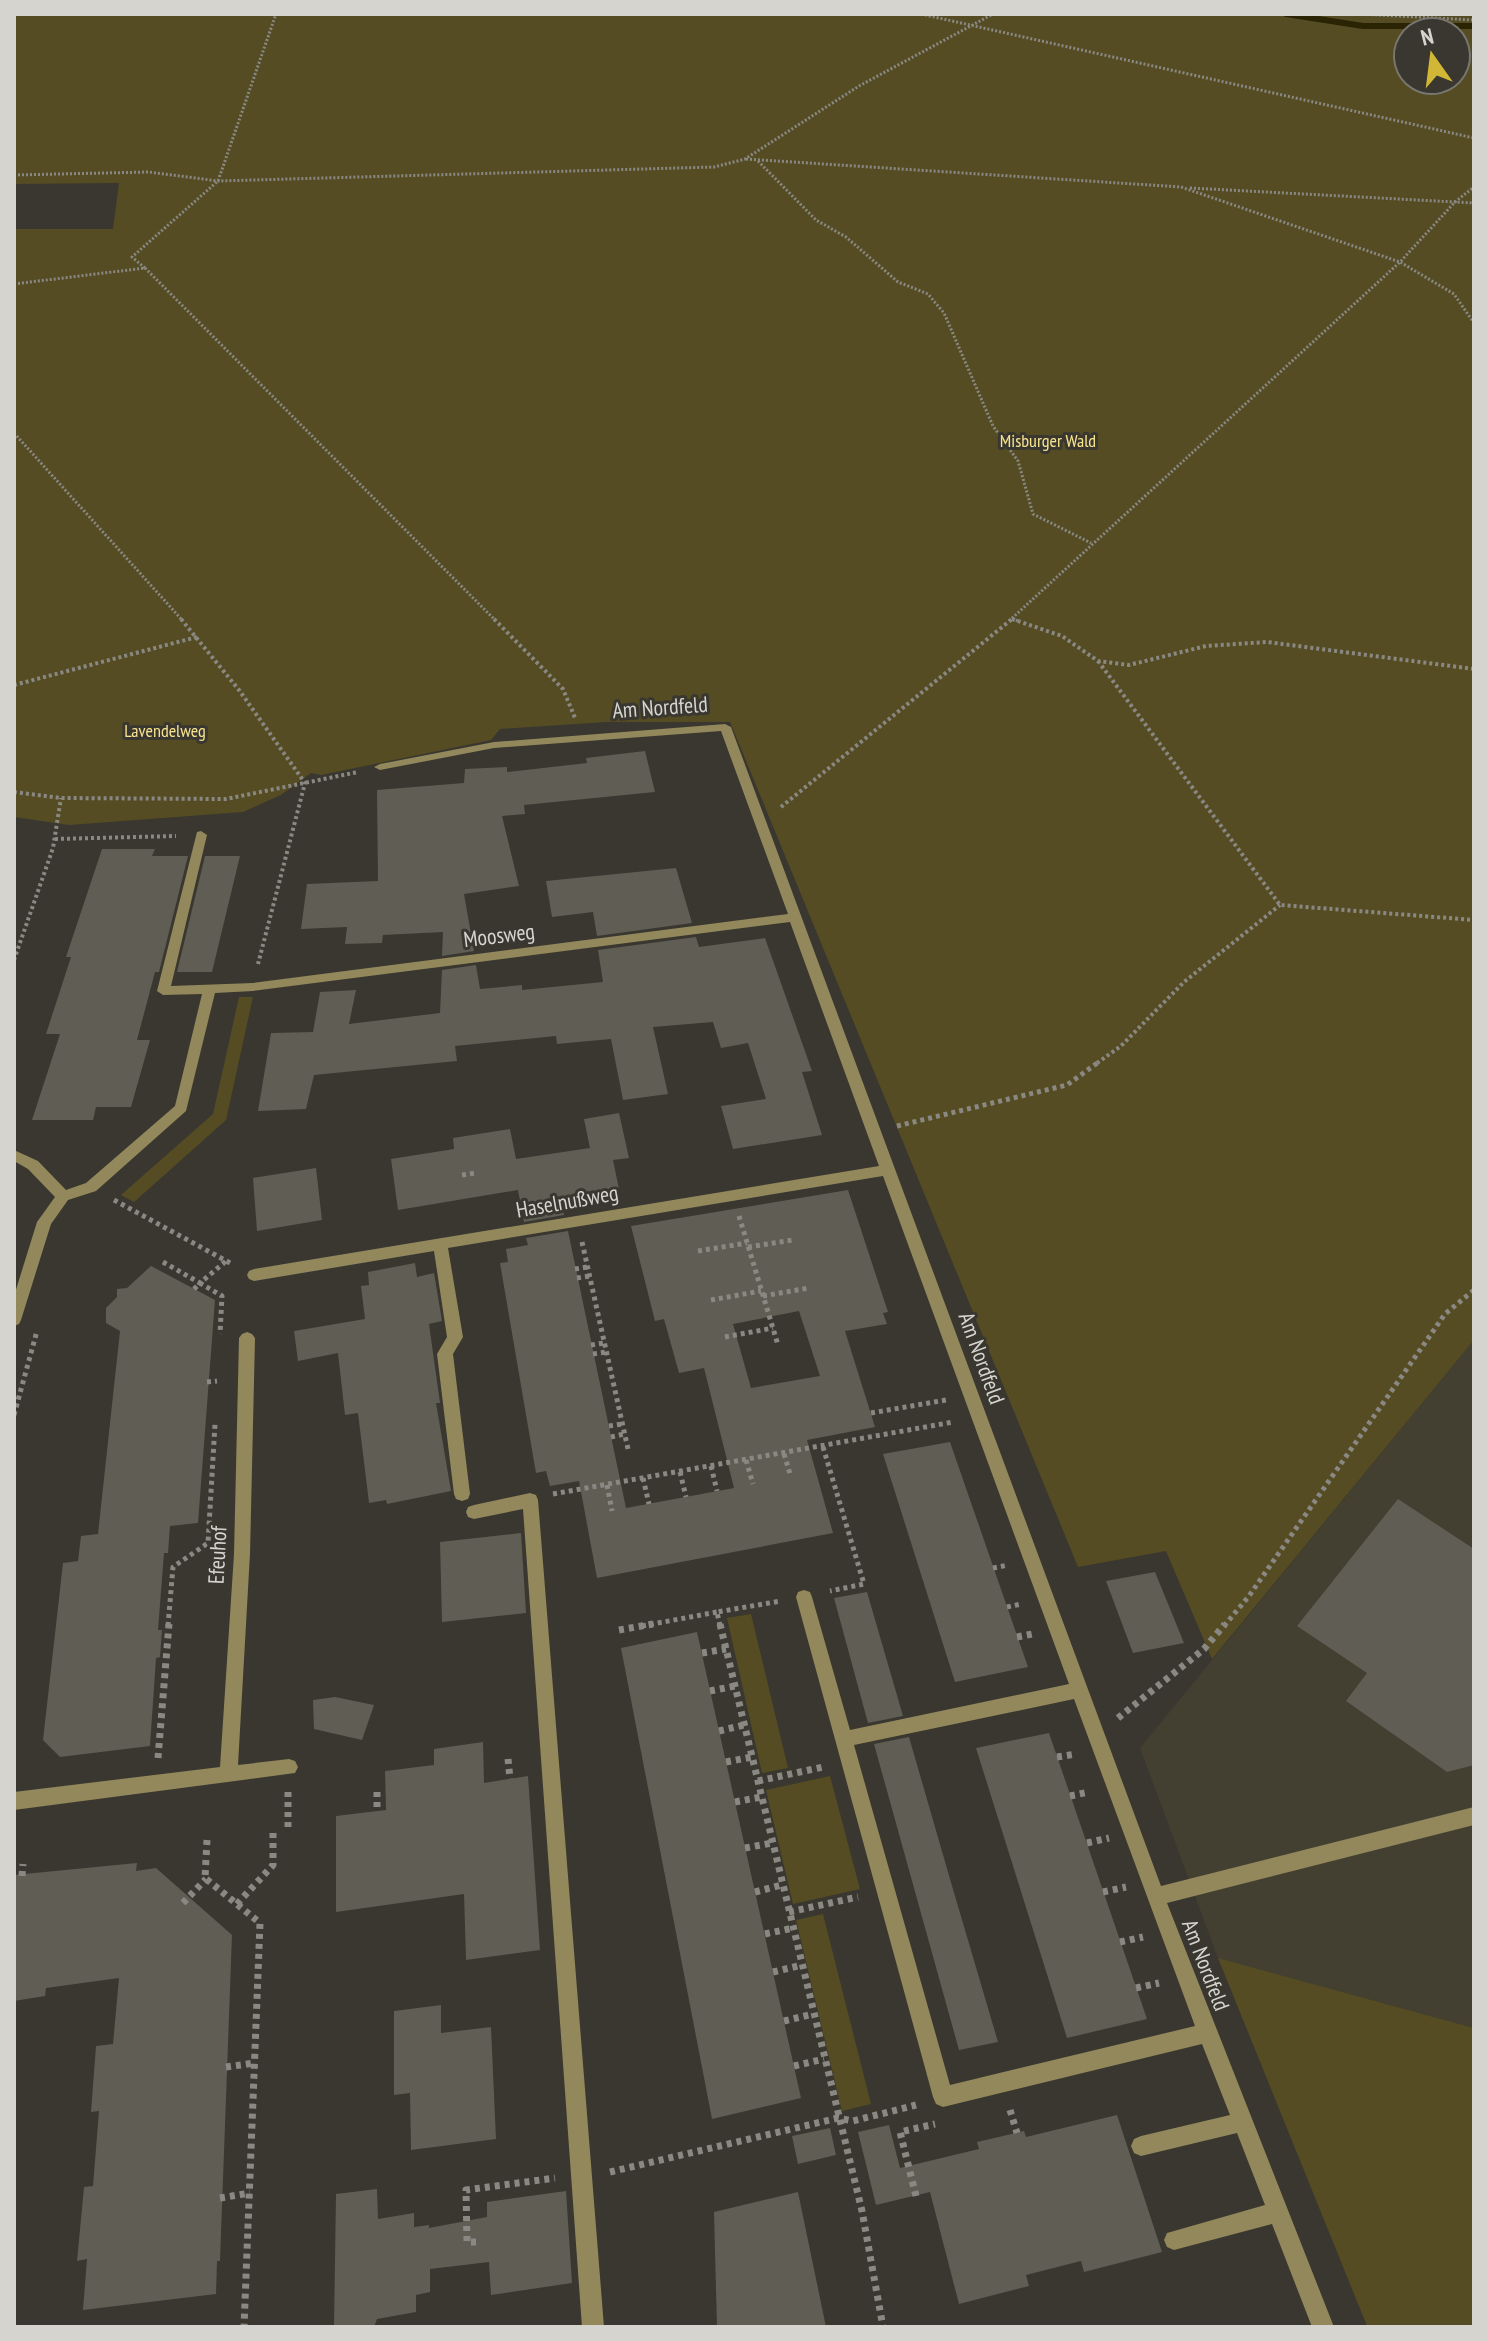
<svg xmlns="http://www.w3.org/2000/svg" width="1488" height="2341" font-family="'PT Sans Narrow',sans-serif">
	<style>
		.built { fill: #434032 }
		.green { fill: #554c24; fill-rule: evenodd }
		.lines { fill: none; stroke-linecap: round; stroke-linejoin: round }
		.stream { stroke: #2a2304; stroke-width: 6 }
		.building { fill: #5f5d54; fill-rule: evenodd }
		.path-far3 { stroke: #8a8882; stroke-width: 3; stroke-dasharray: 2 2; stroke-linecap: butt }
		.path-far2 { stroke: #8a8882; stroke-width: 4; stroke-dasharray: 3 3; stroke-linecap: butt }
		.path-far1 { stroke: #8a8882; stroke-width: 5; stroke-dasharray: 4 4; stroke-linecap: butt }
		.path { stroke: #8a8882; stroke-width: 7; stroke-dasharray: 5 5; stroke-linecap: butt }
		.minor { fill: #92885c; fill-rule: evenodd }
		.labels { text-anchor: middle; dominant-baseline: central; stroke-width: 6; stroke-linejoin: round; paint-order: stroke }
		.far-park-label { font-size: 18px; fill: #f8e48e; stroke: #39372f }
		.street-label { font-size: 22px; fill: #d5d4cf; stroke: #39372f }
	</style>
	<rect width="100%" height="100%" fill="#39372f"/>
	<path class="built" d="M1474,1340V2028L1218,1958L1140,1748Z"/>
	<g class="green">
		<path d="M14,14H1474V1340L1212,1659L1166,1551L1078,1567L730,722H606L500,729L491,740L321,775L311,773L281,795L243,812L69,825L14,817V229H113L119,183L14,184ZM1456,32V80H1408V32Z"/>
		<path d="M239,997H253L226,1120L134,1202L121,1195L213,1114Z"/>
		<path d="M751,1614L788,1768L762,1773L727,1618Z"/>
		<path d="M830,1776L860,1889L793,1904L766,1790Z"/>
		<path d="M823,1914L871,2104L842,2111L796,1920Z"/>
		<path d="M1218,1958L1474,2028V2327L1367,2326Z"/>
	</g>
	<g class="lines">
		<path class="stream" d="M1286,14L1363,26H1474"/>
	</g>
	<g class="building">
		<path d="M645,751L655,792L524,805L525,814L502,816L519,886L464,894L474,951L442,956L443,932L383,935L382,943L345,944L347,927L301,929L307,884L378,881L377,790L464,783L465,769L507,767V772L587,763L586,758Z"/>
		<path d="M102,849H155L152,856H188L159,972H155L137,1040H150L131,1107H96L93,1120H32L60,1034H46L71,957H66Z"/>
		<path d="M205,856H240L212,972H177Z"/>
		<path d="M676,868L692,923L597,936L593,912L552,917L546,881Z"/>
		<path d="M696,937L699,947L765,938L812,1071L802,1072L822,1135L733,1149L721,1106L766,1099L748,1043L721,1048L713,1022L653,1027L668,1094L623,1100L611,1039L557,1044L556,1036L455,1046L457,1061L314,1075L306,1109L258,1111L271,1033L313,1032L320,992L356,990L349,1024L440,1013L442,970L476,965L480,989L522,985V990L603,982L598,950Z"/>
		<path d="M619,1113L629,1158L613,1160L619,1189L561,1198L564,1215L524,1222L518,1190L398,1210L391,1159L454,1149L453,1138L510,1129L516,1159L590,1148L584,1119Z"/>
		<path d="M316,1168L322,1220L257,1231L253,1178Z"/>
		<path d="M848,1190L888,1312L883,1313L887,1324L845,1331L875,1427L807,1440L833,1533L597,1578L579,1481L550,1486L546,1471L536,1473L500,1263L508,1262L506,1249L528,1245L526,1238L568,1231L626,1508L734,1488L704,1368L679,1373L664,1319L655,1321L631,1226ZM799,1311L820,1376L751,1388L733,1324Z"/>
		<path d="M415,1263L417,1277L434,1273L442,1321L429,1324L440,1403H436L451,1491L387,1504L386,1500L369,1503L358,1413L345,1415L338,1353L298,1361L294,1331L365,1319L361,1286L369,1285L368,1272Z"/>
		<path d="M151,1266L215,1300L198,1523L170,1526L168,1553H164L158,1630H162L160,1657L156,1658L150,1746L60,1757L43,1740L63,1563L78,1561L81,1536L98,1534L120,1331L106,1323V1308L117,1297V1289L127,1288Z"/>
		<path d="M950,1442L1028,1667L955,1682L883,1454Z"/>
		<path d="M1398,1499L1474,1549V1765L1447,1772L1346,1701L1367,1673L1297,1626Z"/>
		<path d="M521,1533L526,1613L442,1622L440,1542Z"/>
		<path d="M1155,1572L1184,1643L1133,1653L1106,1581Z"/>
		<path d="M867,1592L903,1716L868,1723L834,1598Z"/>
		<path d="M697,1632L801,2098L712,2119L621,1648Z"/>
		<path d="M335,1697L374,1705L362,1740L314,1729L313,1700Z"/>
		<path d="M1049,1733L1147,2019L1067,2038L976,1748Z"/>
		<path d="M909,1737L950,1879L998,2042L959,2050L874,1744Z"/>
		<path d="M483,1742L484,1783L528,1776L540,1950L466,1960L464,1894L336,1912V1816L386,1810L385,1771L434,1765V1749Z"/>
		<path d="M137,1863L136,1871L156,1868L232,1935L220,2261H217L216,2294L83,2310L87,2259L77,2261L84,2187L93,2186L99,2111L91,2112L96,2046L113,2044L119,1978L46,1988L45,1996L14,2001V1875Z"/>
		<path d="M441,2005V2033L491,2027L496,2139L411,2150L410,2093L394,2095V2011Z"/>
		<path d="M1117,2115L1162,2252L1084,2272L1081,2261L1026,2275L1029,2286L959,2304L930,2192L876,2205L858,2132L889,2125L900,2168L979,2149L977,2142L1024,2131L1026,2137Z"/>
		<path d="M830,2128L836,2155L798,2164L792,2136Z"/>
		<path d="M377,2189L378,2219L414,2213V2227L429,2225V2228L487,2217V2202L566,2191L572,2283L491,2295L489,2262L430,2269V2292L416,2295V2312L377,2319L374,2327H334L336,2194Z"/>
		<path d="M798,2192L826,2327H717L714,2212Z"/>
	</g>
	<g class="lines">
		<g class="path-far3">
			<path d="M921,14L1474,138"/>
			<path d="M1359,14L1474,20"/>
			<path d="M746,159L1181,187L1400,262L1454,294L1474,323"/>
			<path d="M758,161L816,220L846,237L898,282L928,294L944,313L993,426L1018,461L1033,514L1091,543"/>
			<path d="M14,175L149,172L218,181L714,167L745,159L859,86L993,14"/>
			<path d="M1190,188L1474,203"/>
			<path d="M145,268L496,621"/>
			<path d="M14,284L145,268L132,257L218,181L276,14"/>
			<path d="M14,433L183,621"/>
			<path d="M1012,619L1018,621"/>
			<path d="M1009,621L1400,262L1455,202L1474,187"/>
		</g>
		<g class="path-far2">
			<path d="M181,619L239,690L305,783L258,964"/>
			<path d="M494,619L563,689L575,718"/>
			<path d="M1012,619L1062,636L1098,661L1129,665L1206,646L1267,642L1474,669"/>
			<path d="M1098,661L1280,905L1474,920"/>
			<path d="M14,685L197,637"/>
			<path d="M14,792L61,798L226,799L358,772"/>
			<path d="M781,807L1012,619"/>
			<path d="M55,839L176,836"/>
			<path d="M14,960L53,848L61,798"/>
			<path d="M1097,1063L1121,1046L1184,982L1280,905"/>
		</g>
		<g class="path-far1">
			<path d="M897,1126L1067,1085L1100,1061"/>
			<path d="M462,1175L476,1173"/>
			<path d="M114,1200L232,1264"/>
			<path d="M739,1216L778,1345"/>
			<path d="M582,1242L628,1449"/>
			<path d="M748,1247L793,1240"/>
			<path d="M698,1251L747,1243"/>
			<path d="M163,1262L200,1283L226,1261"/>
			<path d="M575,1269L587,1267"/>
			<path d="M577,1278L590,1276"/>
			<path d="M194,1289L200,1283L222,1296L220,1334"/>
			<path d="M763,1296L809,1288"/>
			<path d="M711,1300L761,1291"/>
			<path d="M725,1337L773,1328"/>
			<path d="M591,1345L604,1343"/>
			<path d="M593,1354L606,1352"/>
			<path d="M207,1382L217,1381"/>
			<path d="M871,1413L946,1400"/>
			<path d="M14,1415L37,1331"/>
			<path d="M609,1426L622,1424"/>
			<path d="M611,1437L624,1434"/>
			<path d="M823,1447L864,1584L830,1591"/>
			<path d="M784,1454L791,1477"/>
			<path d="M746,1460L753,1484"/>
			<path d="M711,1466L717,1491"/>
			<path d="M680,1472L686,1497"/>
			<path d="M643,1478L649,1504"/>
			<path d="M607,1485L612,1511"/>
			<path d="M553,1494L953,1422"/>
			<path d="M993,1568L1008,1565"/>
			<path d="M1007,1607L1021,1604"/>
			<path d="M168,1626L173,1567L208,1543L215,1424"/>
			<path d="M642,1626L717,1612"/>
			<path d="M720,1626L717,1612L781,1601"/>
			<path d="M1224,1626L1249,1596L1445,1314L1474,1290"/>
		</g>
		<g class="path">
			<path d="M720,1624L862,2211L883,2327"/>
			<path d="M619,1630L653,1624"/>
			<path d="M1017,1637L1032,1634"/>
			<path d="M702,1653L726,1649"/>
			<path d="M710,1691L735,1686"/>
			<path d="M1118,1718L1204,1649L1225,1624"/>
			<path d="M719,1731L744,1725"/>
			<path d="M1057,1757L1076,1754"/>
			<path d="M158,1758L169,1624"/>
			<path d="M508,1759L510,1779"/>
			<path d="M726,1762L752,1757"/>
			<path d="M758,1781L823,1767"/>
			<path d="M288,1792V1830"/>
			<path d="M377,1792V1812"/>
			<path d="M1070,1796L1089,1792"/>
			<path d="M735,1802L761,1797"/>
			<path d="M207,1840L205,1878L260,1923L244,2327"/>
			<path d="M1087,1843L1109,1838"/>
			<path d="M745,1848L772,1843"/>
			<path d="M22,1876L23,1864"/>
			<path d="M755,1892L782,1885"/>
			<path d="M1103,1892L1126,1887"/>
			<path d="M183,1903L206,1879"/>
			<path d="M237,1904L273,1865V1832"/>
			<path d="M789,1912L858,1897"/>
			<path d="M765,1934L793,1928"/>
			<path d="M1120,1942L1143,1937"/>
			<path d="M773,1972L802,1965"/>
			<path d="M1136,1988L1159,1983"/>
			<path d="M784,2021L813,2014"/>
			<path d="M794,2066L824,2059"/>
			<path d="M226,2067L255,2063"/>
			<path d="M1010,2110L1017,2133"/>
			<path d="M610,2172L838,2118L853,2121L916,2105"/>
			<path d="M916,2196L900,2132L935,2124"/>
			<path d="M220,2198L250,2193"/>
			<path d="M476,2242H467L466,2190L555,2178"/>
		</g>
		<g class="minor">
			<path d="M725,724L731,727L1161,1886L1474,1807V1825L1167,1903L1334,2327H1312L1272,2224L1174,2250L1167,2247L1164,2240L1167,2233L1265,2205L1237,2133L1141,2156L1134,2153L1131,2146L1134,2139L1141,2136L1230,2115L1202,2044L943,2107L936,2104L933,2097L796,1597L798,1592L804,1590L810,1592L812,1597L850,1730L1069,1684L883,1176L448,1248L463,1337L453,1354L470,1494L468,1499L462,1501L456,1499L454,1494L437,1354L447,1337L434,1251L254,1281L249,1279L247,1275L249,1271L254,1269L879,1166L790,922L253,991L215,993L186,1111L96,1191L68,1200L51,1224L21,1320L19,1324L14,1326V1296L37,1222L55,1197L28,1169L14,1161V1150L38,1161L66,1190L86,1183L175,1106L202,994L163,995L157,991L197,832L201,831L207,835L171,986L253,983L788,914L721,731L494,748L380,770L374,767L380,764L494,742ZM1074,1699L1195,2026L950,2085L854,1745Z"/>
			<path d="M247,1332L252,1334L255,1338L250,1554L238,1765L289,1759L295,1761L298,1767L295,1773L14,1810V1792L220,1767L234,1554L239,1338L242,1334Z"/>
			<path d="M530,1493L536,1495L538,1500L604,2327H582L523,1509L474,1519L468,1517L466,1512L468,1507L474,1505Z"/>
		</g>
	</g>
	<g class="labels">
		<g class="far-park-label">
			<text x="1048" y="440">Misburger Wald</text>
			<text x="165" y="730">Lavendelweg</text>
		</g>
		<g class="street-label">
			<text transform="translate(660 707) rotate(-4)">Am Nordfeld</text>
			<text transform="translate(499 935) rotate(-7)">Moosweg</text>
			<text transform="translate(567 1201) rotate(-10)">Haselnußweg</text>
			<text transform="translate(982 1358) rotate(70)">Am Nordfeld</text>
			<text transform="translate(217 1555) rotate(-87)">Efeuhof</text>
			<text transform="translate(1206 1965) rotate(69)">Am Nordfeld</text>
		</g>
	</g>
	<rect width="1488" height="2341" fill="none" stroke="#d5d4cf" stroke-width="32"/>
	<g transform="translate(1432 56) rotate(346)"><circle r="38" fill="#39372f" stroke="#77766f" stroke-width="2"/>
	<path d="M0-6L14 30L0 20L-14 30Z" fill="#d2b736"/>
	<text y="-12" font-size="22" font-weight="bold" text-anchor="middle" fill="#d5d4cf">N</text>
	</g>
</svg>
